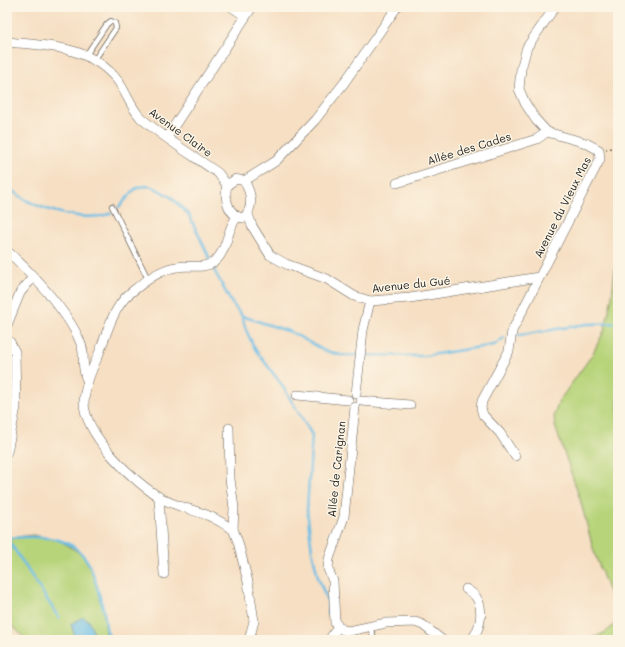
<svg xmlns="http://www.w3.org/2000/svg" width="625" height="647" font-family="Mali,sans-serif">
	<style>
		.green { fill: #b7d47a; stroke: #6a784b }
		.water { fill: #6abee6; stroke: #436d81 }
		.lines { fill: none; stroke-linecap: round; stroke-linejoin: round }
		.stream { stroke: #6abee6; stroke-width: 2.5 }
		.service-casing { stroke: #686056; stroke-width: 6 }
		.minor-casing { stroke: #686056; stroke-width: 10 }
		.path { stroke: #686056; stroke-width: 1.5; stroke-dasharray: 1 3; stroke-linecap: butt }
		.service { stroke: #fff; stroke-width: 4.5 }
		.minor { stroke: #fff; stroke-width: 9 }
		.labels { text-anchor: middle; dominant-baseline: central; stroke-width: 3; stroke-linejoin: round; paint-order: stroke }
		.street-label { font-size: 11px; fill: #1c1c1c; stroke: #fcf5e5 }
	</style>
	<rect width="100%" height="100%" fill="#fcf5e5"/>
	<filter id="ink" filterUnits="userSpaceOnUse"><feTurbulence type="fractalNoise" baseFrequency=".025" numOctaves="2"/><feDisplacementMap in="SourceGraphic" scale="8" xChannelSelector="R" yChannelSelector="G"/><feConvolveMatrix kernelMatrix="1 2 1 2 8 2 1 2 1" color-interpolation-filters="sRGB"/></filter>
	<filter id="wash" filterUnits="userSpaceOnUse"><feTurbulence type="fractalNoise" baseFrequency=".012" numOctaves="4" result="noise"/><feDisplacementMap in="SourceGraphic" scale="16" xChannelSelector="R" yChannelSelector="G"/><feGaussianBlur stdDeviation="0.9" result="paint"/><feColorMatrix in="noise" values="0 0 0 0 0 0 0 0 0 0 0 0 0 0 0 0 0 1.4 0 .05"/><feComposite in="paint" operator="in"/></filter>
	<g filter="url(#wash)">
		<rect width="100%" height="100%" fill="#f6dfc3"/>
		<g class="green">
			<path d="M618,242V616L594,552L580,499L555,426L554,415L559,401L592,355L605,329L612,296Z"/>
			<path d="M33,535L59,540L83,555L92,571L103,609L106,632L111,640H27L7,621V538Z"/>
			<path d="M618,618V640H585C599,636 611,632 618,618Z"/>
		</g>
		<path class="water" d="M83,617L89,621L97,640H76L71,624Z"/>
		<g class="lines">
			<g class="stream">
				<path d="M7,184C21,207 87,225 111,213"/>
				<path d="M119,207L135,189L140,187L147,186L153,187L171,197L189,215L210,259"/>
				<path d="M213,268L231,302L242,316L291,332L323,350L340,355L424,356L494,345L504,338"/>
				<path d="M242,316L246,330L255,349L282,385L312,435L307,510L312,551L318,577L328,603V614"/>
				<path d="M515,336L587,324L618,323"/>
				<path d="M7,538C37,536 72,533 89,564C95,575 99,596 103,608C107,620 103,628 111,640"/>
				<path d="M7,538L59,618"/>
			</g>
		</g>
	</g>
	<g filter="url(#ink)">
		<g class="lines">
			<g class="service-casing">
				<g id="service">
					<path d="M86,55L107,24L111,21L115,23L116,28L95,59"/>
					<path d="M112,206L148,279"/>
					<path d="M370,628L375,640"/>
				</g>
			</g>
			<g class="minor-casing">
				<g id="minor">
					<path d="M232,7L245,16"/>
					<path d="M7,42C48,46 90,45 118,81C126,92 131,108 141,118C164,138 192,155 218,173L227,185"/>
					<path d="M167,137L252,7"/>
					<path d="M236,179L244,181C251,192 255,208 243,218C228,216 224,198 227,185Z"/>
					<path d="M244,181L276,161L315,120L344,83L397,7"/>
					<path d="M397,183L537,139L547,132"/>
					<path d="M248,214L252,226L270,255L286,264L327,279L354,296L370,301L410,298L539,277"/>
					<path d="M7,251C31,272 73,317 82,347C85,359 81,368 87,380"/>
					<path d="M7,325L20,293L33,277"/>
					<path d="M7,340L10,342L15,352L16,407L7,452"/>
					<path d="M356,394L363,330L370,301"/>
					<path d="M297,395L348,400"/>
					<path d="M361,401L410,405"/>
					<path d="M355,407L344,517L329,559L328,569L333,581L335,623L343,630L349,631L386,623L415,622L423,625L442,640"/>
					<path d="M229,428L230,479L234,508L233,529L238,542L248,582L254,621L249,640"/>
					<path d="M515,456L500,433L483,415L481,408L482,401L509,351L512,331L600,159L599,150L586,143L547,132L536,120L525,103L519,89L521,69L527,47L555,7"/>
					<path d="M159,498L164,574"/>
					<path d="M233,529C225,525 217,519 209,516C193,509 176,507 161,498C134,483 84,434 84,402C85,385 91,371 98,356C106,336 112,309 129,294C143,283 158,270 176,267C189,264 202,270 214,262C228,251 226,230 237,217"/>
					<path d="M466,589C469,591 474,594 476,597C485,610 480,630 471,640"/>
					<path d="M329,640L338,627"/>
				</g>
			</g>
			<path class="path" d="M606,149L618,147"/>
			<use href="#service" class="service"/>
			<use href="#minor" class="minor"/>
		</g>
	</g>
	<g class="labels">
		<g class="street-label">
			<text transform="translate(181 132) rotate(36)">Avenue Claire</text>
			<text transform="translate(469 148) rotate(-17)">Allée des Cades</text>
			<text transform="translate(562 207) rotate(-63)">Avenue du Vieux Mas</text>
			<text transform="translate(411 284) rotate(-6)">Avenue du Gué</text>
			<text transform="translate(336 469) rotate(-84)">Allée de Carignan</text>
		</g>
	</g>
	<rect width="625" height="647" fill="none" stroke="#fcf5e5" stroke-width="24"/>
</svg>
